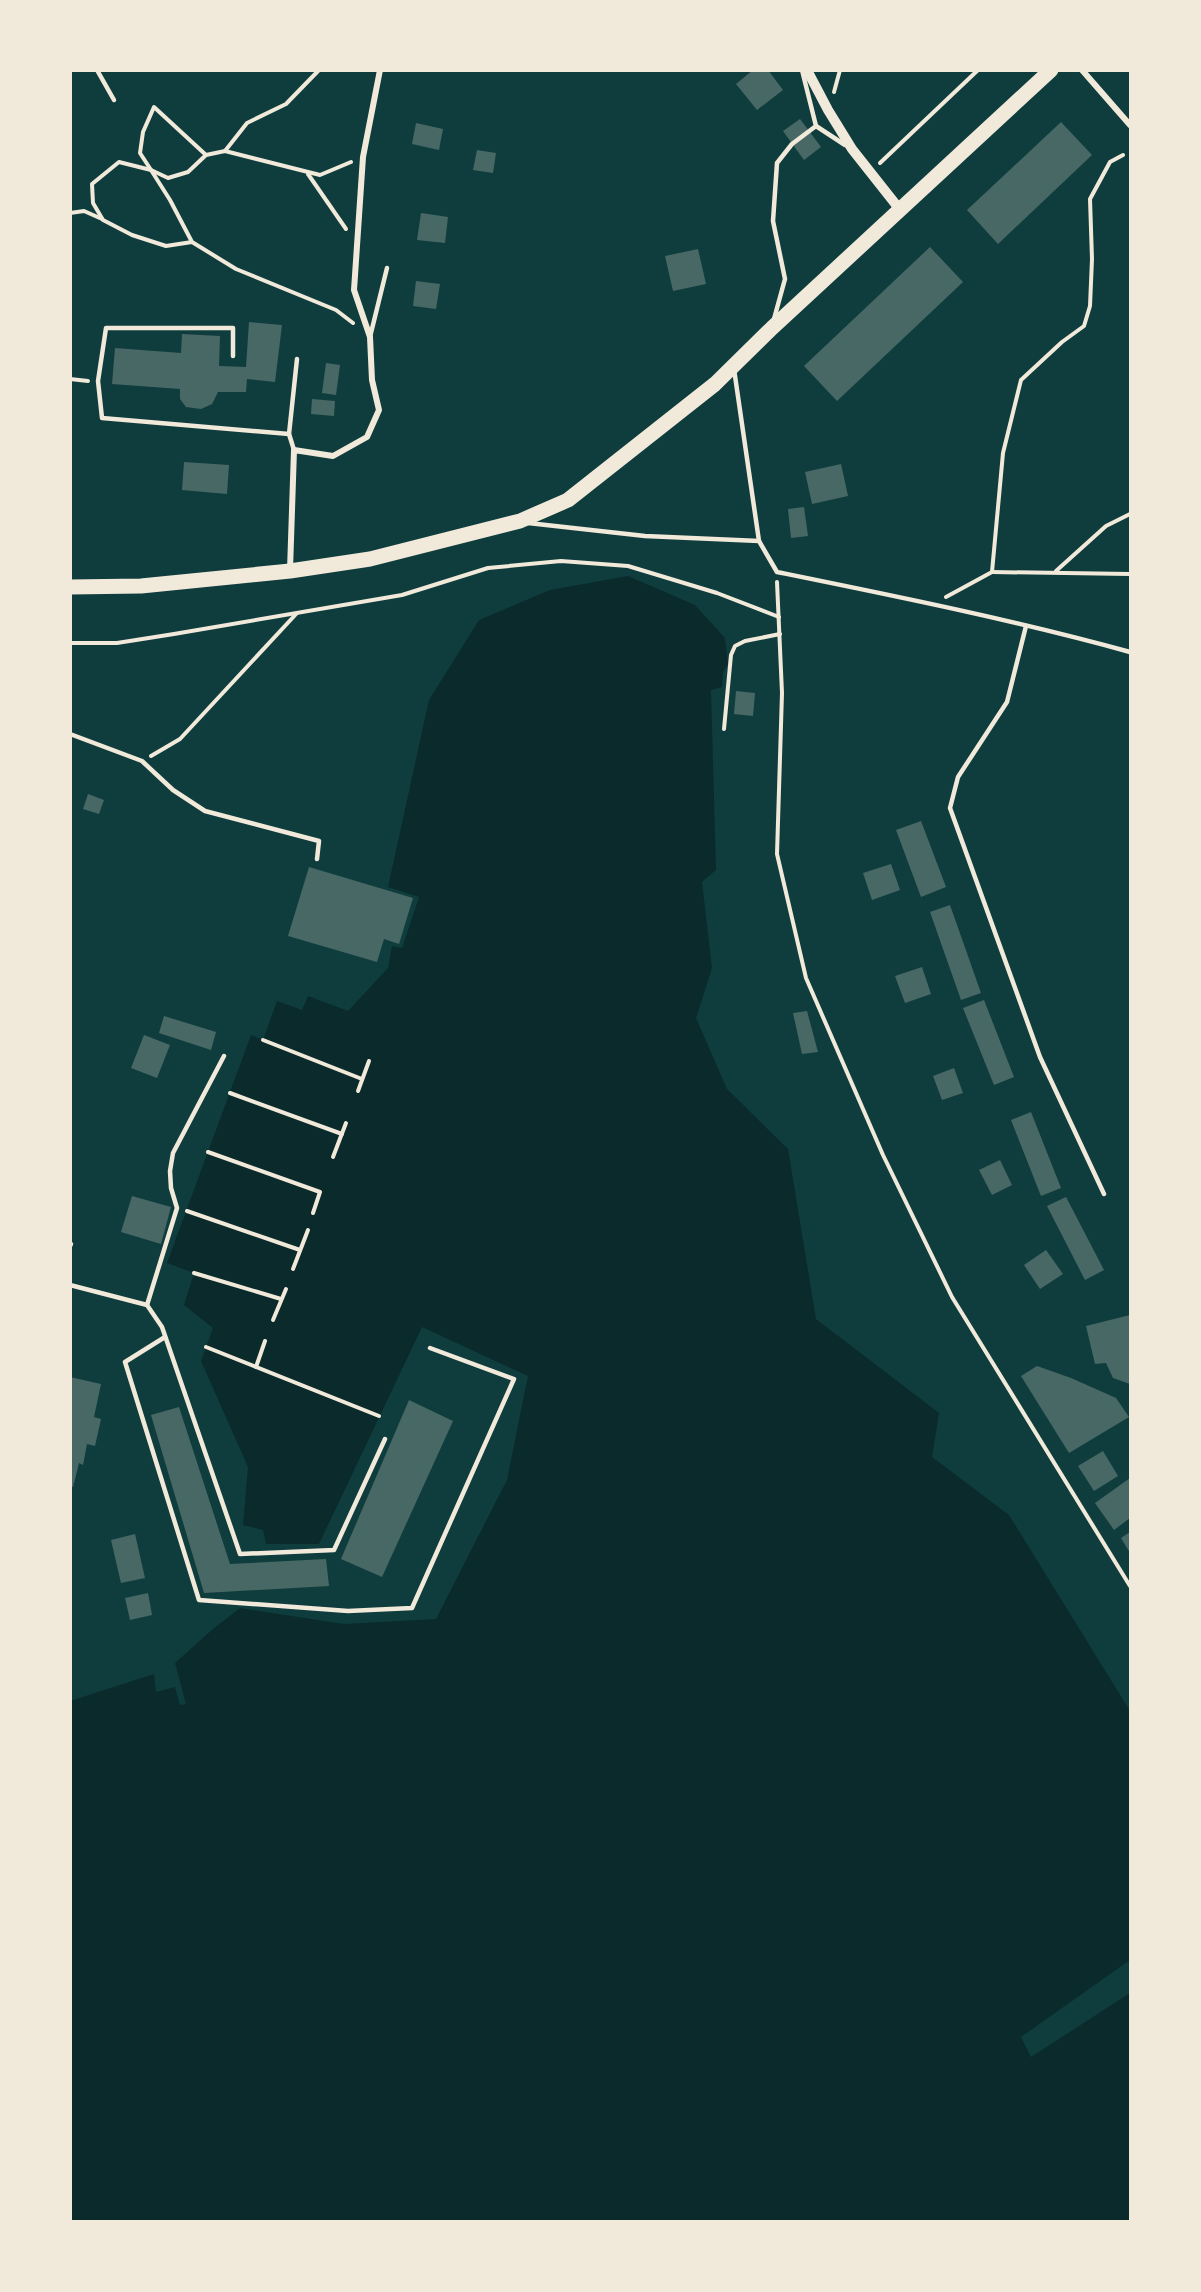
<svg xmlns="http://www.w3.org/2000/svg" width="1201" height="2292" font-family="'Roboto Condensed',sans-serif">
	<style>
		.water { fill: #0a2a2b }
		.building { fill: #486865 }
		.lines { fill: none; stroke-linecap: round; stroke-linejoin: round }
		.path { stroke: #f1e9da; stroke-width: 4 }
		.service { stroke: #f1e9da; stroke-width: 4.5 }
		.minor { stroke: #f1e9da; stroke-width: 6 }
		.tertiary { stroke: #f1e9da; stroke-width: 10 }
		.primary { stroke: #f1e9da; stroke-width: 15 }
	</style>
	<rect width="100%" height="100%" fill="#0f3d3e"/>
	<path class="water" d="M628,576L695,605L725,638L728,664L723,672L722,687L711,690L716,870L702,882L712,968L696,1018L727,1089L788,1149L816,1319L939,1413L932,1457L1009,1515L1130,1711V1960L1021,2037L1031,2057L1130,1993V2221H71L70,1701L154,1674L156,1692L175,1687L180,1705L186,1704L175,1663L213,1629L240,1608L344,1624L436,1619L507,1480L528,1376L422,1327L319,1544H266L263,1530L243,1525L248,1467L201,1361L213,1328L184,1305L194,1273L167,1263L251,1035L263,1040L277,1001L302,1010L308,996L348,1011L388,968L392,946L402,948L419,897L388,887L429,700L479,620L550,590Z"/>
	<g class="building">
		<path d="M753,70H768L783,90L757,110L736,84Z"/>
		<path d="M800,119L821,147L804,160L783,131Z"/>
		<path d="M1061,122L1092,155L998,244L967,210Z"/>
		<path d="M416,123L443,129L439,150L412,144Z"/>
		<path d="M477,150L496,153L493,173L473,170Z"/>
		<path d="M421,213L448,217L445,243L417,240Z"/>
		<path d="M930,247L963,282L837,401L804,366Z"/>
		<path d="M698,249L706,284L673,291L665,256Z"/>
		<path d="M416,281L440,284L436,309L413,306Z"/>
		<path d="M249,322L282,325L275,382L247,379L246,392H218L212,404L201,409L186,407L180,399V389L112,384L115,348L181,353L182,334L220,336L219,366L246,367Z"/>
		<path d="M326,363L340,365L336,395L322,393Z"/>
		<path d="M312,399L335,401L334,416L311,414Z"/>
		<path d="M184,462L229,465L227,494L182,490Z"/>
		<path d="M841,464L848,496L812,504L805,472Z"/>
		<path d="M804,507L808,536L791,538L788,509Z"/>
		<path d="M736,691L755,693L753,716L734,714Z"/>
		<path d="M88,794L104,800L99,814L83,809Z"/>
		<path d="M921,821L946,887L921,897L896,830Z"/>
		<path d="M891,864L900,890L872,900L863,873Z"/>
		<path d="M309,867L413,898L399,944L384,939L377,962L288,936Z"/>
		<path d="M950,905L981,993L961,1000L930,912Z"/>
		<path d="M922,967L931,994L905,1003L895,976Z"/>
		<path d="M984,1000L1014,1077L994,1085L963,1008Z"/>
		<path d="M807,1011L818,1052L802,1054L793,1013Z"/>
		<path d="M164,1016L216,1032L211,1050L159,1033Z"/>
		<path d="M144,1035L170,1045L157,1078L131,1068Z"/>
		<path d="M954,1068L963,1093L942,1100L933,1076Z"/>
		<path d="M1031,1112L1061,1188L1041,1196L1011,1120Z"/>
		<path d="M1000,1160L1012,1185L992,1195L979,1170Z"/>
		<path d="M132,1196L171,1207L161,1244L121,1232Z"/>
		<path d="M1066,1197L1104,1270L1085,1280L1047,1206Z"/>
		<path d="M1046,1250L1063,1274L1040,1289L1024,1265Z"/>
		<path d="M1130,1315V1384L1113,1378L1106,1363L1095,1364L1086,1326Z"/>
		<path d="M1037,1366L1071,1378L1116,1398L1129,1417L1069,1453L1021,1376Z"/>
		<path d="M70,1377L101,1384L94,1417L101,1419L95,1446L87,1444L83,1465L79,1463L73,1487L70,1486Z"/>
		<path d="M409,1400L453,1421L382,1577L341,1559Z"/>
		<path d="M179,1407L230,1564L326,1559L329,1586L204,1593L151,1415Z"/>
		<path d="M1103,1451L1118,1476L1094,1491L1078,1466Z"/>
		<path d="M1130,1478V1518L1114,1530L1095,1503Z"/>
		<path d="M1130,1532V1553L1121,1538Z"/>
		<path d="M135,1534L145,1578L121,1583L111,1540Z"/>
		<path d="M148,1593L152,1615L130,1620L125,1598Z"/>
	</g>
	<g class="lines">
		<g class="path">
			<path d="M834,92L840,70"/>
			<path d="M154,107L206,155L188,172L168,178L151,170L140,153L143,132Z"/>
			<path d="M225,151L247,123L286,104L319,70"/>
			<path d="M206,155L225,151L320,175L351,162"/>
			<path d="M880,163L978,70"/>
			<path d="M308,174L346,229"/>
			<path d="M70,213L84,211L102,219"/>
			<path d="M192,242L166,246L132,235L103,220L93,203L92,184L119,162L151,170L170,200L192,242L236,269L336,310L353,323"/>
			<path d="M70,379L88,381"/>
			<path d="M1056,571L1106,526L1130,514"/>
			<path d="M992,572L1130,574"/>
			<path d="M777,582L782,693L777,854L806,978L883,1155L952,1297L1130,1586"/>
			<path d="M946,597L992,572L1003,453L1021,380L1062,342L1084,326L1090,306L1092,259L1090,199L1110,162L1123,155"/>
			<path d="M70,643H117L174,634L402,595L488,568L561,561L628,566L717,593L779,617"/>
			<path d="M724,729L731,655L735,646L745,641L780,634"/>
			<path d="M151,756L180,739L297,613"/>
			<path d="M263,1040L362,1079"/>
			<path d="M358,1091L369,1061"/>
			<path d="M230,1093L342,1134"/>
			<path d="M208,1152L320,1192L313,1213"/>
			<path d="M333,1157L346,1123"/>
			<path d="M187,1211L300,1250"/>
			<path d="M293,1269L308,1230"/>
			<path d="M194,1273L281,1299"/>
			<path d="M273,1320L286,1289"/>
			<path d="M206,1347L379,1416"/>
			<path d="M256,1367L265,1341"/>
		</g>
		<g class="service">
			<path d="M97,70L114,100"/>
			<path d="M816,126L845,145"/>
			<path d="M774,319L785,279L773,221L777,163L792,144L816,126L802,70"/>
			<path d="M370,337L387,268"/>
			<path d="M233,356V328H106L98,381L102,418L289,434"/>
			<path d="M734,369L759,541"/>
			<path d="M294,450L289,434L297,359"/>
			<path d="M528,523L645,536L759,541L777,572C895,596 1014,620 1130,652"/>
			<path d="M1026,626L1007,702L958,777L950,808L1040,1057L1104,1194"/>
			<path d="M70,734L142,761L173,790L205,811L319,841L317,859"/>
			<path d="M70,1246L71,1244"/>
			<path d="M70,1285L147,1305L162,1327L240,1554L334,1550L385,1439"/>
			<path d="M147,1305L177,1208L171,1188L170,1171L173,1153L224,1056"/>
			<path d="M165,1337L125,1362L199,1600L348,1611L412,1608L514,1379L430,1348"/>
		</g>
		<g class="minor">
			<path d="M1082,70L1130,125"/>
			<path d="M290,570L294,450L333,456L367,437L379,410L372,380L370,337L354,290L363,157L380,70"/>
		</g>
		<path class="tertiary" d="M807,70L828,110L852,149L901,211"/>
		<path class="primary" d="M70,587L141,586L290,571L370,559L520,521L568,500L715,384L772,328L1051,70"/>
	</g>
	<rect width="1201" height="2292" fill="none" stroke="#f1e9da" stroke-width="144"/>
</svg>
